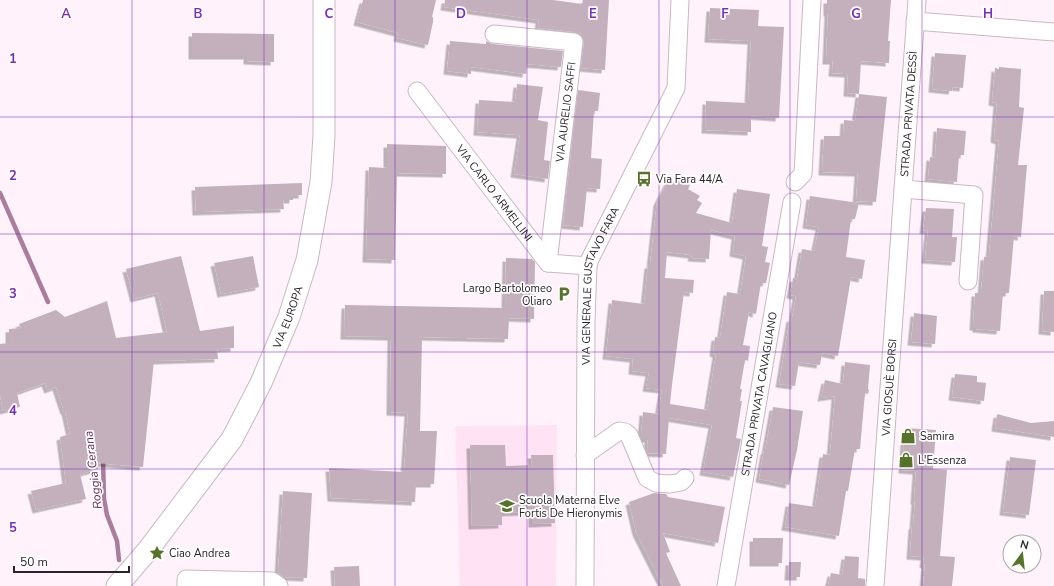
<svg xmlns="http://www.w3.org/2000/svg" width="1054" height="586" font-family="'Nunito Sans',sans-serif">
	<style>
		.built { fill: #ffe3f5 }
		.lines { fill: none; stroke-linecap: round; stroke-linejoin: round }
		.stream { stroke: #aa7d9c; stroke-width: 4.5 }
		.building { fill: #c3b0bc; fill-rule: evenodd; filter: url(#shadow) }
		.minor-casing { stroke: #cab7c4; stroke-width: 19 }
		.major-casing { stroke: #cab7c4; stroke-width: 23 }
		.minor { stroke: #fff; stroke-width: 17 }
		.major { stroke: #fff; stroke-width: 21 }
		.grid { fill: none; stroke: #7b2cbf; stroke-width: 1; stroke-opacity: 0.55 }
		.labels { text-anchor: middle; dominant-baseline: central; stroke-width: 3.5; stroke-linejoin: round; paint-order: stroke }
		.street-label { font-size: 11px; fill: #2a2328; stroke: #fff }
		.poi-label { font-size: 11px; fill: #2a2328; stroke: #fff; text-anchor: start }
		.water-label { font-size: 12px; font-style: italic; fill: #672057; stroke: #fff }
		.grid-label { font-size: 13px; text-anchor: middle; font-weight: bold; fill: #7b2cbf; stroke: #fff; stroke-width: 3.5; stroke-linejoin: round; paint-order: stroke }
	</style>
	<defs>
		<filter id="shadow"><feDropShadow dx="-3.5" dy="3.5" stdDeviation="0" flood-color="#0004"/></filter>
	</defs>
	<rect width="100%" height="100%" fill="#fff2fa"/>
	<path class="built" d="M557,425L556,586H460L455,426Z"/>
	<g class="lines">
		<g class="stream">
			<path d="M0,193L48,302"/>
			<path d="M103,458L104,499L107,515L117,541L119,560"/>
		</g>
	</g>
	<g class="building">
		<path d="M363,0H436L432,17H433V22L428,45L397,38L398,33L357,22Z"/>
		<path d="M445,0H553L582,4L583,0H609L605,70L581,68L584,43L583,38L580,34L575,32L538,28L539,20L444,7Z"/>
		<path d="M827,0H891L888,41H890L889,63L861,61L859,94L847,93L848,74L832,73L833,61H826L828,13H827Z"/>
		<path d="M710,8L759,10L758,26L784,27L779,118L751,116V132L705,130L706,101L748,103L751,41L708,39Z"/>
		<path d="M192,33L274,34V62L247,61V56H192Z"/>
		<path d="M450,41L486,44V41L493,44L563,51L561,67L527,64L526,74L471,67V74L447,71Z"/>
		<path d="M935,53L966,55L963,88L953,87L952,91L932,89Z"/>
		<path d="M999,67L1021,69L1019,107L1024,108L1018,165H1027L1021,237L1014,236L1009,293H1003L1000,331L976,329V327H973L975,293H981L984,257L989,256L999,141L994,139L997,103L992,102L995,68L999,69Z"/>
		<path d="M517,84L543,87L538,120L548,122L544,160L550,161L548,179L514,174L520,135L477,132L479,100L515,102Z"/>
		<path d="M578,90L600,93L598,111H594L591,158L602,159L600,189L587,188L583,227L563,225Z"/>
		<path d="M859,94L887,97L876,202L856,201L858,173L822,172L824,136H843L844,120L855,121Z"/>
		<path d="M937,128L966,131L964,155H959L957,182L928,179L930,157L935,158Z"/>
		<path d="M387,144L446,146V174L397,173L395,260L366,259L369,167L387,168Z"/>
		<path d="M678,178L690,185L688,189L700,196L697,200L702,203L696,213L732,223L737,189L770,194L762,246L768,247L765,262L770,263L766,283H761L756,314L749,312L743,345L750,346L748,361L745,360L740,389H742L740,401H742L736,438L741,439L733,477L703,472L712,425L669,418L666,454L647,453L648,439H641V437L643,412L658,414L662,390L646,388L649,373L632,371L633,359L606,356L612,300L644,304L648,265H650L657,202L668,181L675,184ZM711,230L735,236L733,253L746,256L740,294L727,292L720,338L715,337L713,353L716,354L707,410L670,404L672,385L684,292L693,293L694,280L665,278L667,252L692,255L691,258L709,259Z"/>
		<path d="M302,183V195H293V200H283L284,209L196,212L195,187Z"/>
		<path d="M810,196L859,203L855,219H851L846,257L865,260L862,279L851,277L838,356L822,353L820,365L799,362L795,386L779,384L790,318L792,319L796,296L790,295L793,278L797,279L802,249L814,251L819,227L806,225Z"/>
		<path d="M926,208L954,209L952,237H957L955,262L925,260L928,231L923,230Z"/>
		<path d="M181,256L200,331L234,326V348L217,349L218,359L154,361L143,467L97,463L98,469L80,474L86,499L36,510L31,491L66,483L60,437L70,434L65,411H64L56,387L48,390L45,383L17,393L20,407L3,411L0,394V344L9,343V329L21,328L19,324L56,310L65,317L107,301L116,338L167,332L158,293L134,299L126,269Z"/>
		<path d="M253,256L259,287L221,294L214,263Z"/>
		<path d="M506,258L532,259L535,262L534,319L509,318L508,339L422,337L420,431H437L434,484H416L415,502L331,498L329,468L404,472L408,413L390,412L391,337L344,336L345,305L505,308Z"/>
		<path d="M1044,291H1054V332L1042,331Z"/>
		<path d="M914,313L937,316L935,344L911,342Z"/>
		<path d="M845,362L870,365L868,389L869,390L868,394L865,393L860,449H855L848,491H846L839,536L785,527L789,503L815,507L823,454L830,455L835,396L821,398L825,380L843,384Z"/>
		<path d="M955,374L977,376V382L986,383L984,401L952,397Z"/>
		<path d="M773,407L803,411L797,450L789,485L759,479L764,451H765Z"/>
		<path d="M997,414L1031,423L1054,421V437L995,428Z"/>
		<path d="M905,428L936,430L933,469L947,470L940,556L955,557L952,586H923L925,565L923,564L924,557L910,556L912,526H913L915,501H914L916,471L902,470Z"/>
		<path d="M470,445H505L506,466L532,465L531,455H553L555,523L532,524V512L502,513V525L472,526Z"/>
		<path d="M1010,457L1036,460L1029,515L1003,512Z"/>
		<path d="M283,491L312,493L307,578L284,577L278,573Z"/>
		<path d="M654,493L666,494L668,497L725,507L718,543L663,533L670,552L666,553L681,586H663L636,532L629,502Z"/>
		<path d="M753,538H783L782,563H753Z"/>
		<path d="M845,556L859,557L858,578L865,579V586H828L831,573L842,575Z"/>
		<path d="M789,562H801L800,577H788Z"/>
		<path d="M359,566L360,586H335L334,567Z"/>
	</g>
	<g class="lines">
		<g class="minor-casing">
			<g id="minor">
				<path d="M917,0L903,189L974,195L968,281"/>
				<path d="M915,21L1054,32"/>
				<path d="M494,34L574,42L548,263"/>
				<path id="s1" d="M417,91L548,263L588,266"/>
				<path d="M795,182L803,174L812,0"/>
				<path d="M585,455L619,431L625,432L629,435L647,478L656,483L670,484L681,482L685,478"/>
				<path d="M186,586V579L272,581L279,586"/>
				<path id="s2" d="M585,586L586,321L588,266L590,259L676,88L680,0"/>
				<path id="s3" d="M726,586L792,202"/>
				<path id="s4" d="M875,586L903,189"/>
			</g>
		</g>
		<g class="major-casing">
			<g id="major">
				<path id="s5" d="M117,586L148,550L232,439L261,383L289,317L307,260L321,182L324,135V0"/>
			</g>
		</g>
		<use href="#minor" class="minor"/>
		<use href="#major" class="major"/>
	</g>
	<path class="grid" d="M132,0V586M264,0V586M395,0V586M527,0V586M659,0V586M790,0V586M922,0V586M0,117H1054M0,234H1054M0,352H1054M0,469H1054"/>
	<defs>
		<g id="bus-bare" transform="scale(1.2)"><path d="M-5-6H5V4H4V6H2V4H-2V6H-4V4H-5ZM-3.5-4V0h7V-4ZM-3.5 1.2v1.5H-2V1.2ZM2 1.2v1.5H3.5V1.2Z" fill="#567429" stroke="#fff" stroke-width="2.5" paint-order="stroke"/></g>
		<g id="parking-bare" transform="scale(1.2)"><path d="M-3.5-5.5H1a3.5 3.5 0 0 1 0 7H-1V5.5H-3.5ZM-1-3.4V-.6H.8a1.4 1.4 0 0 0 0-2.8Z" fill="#567429" stroke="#fff" stroke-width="2.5" paint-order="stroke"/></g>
		<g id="shop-bare" transform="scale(1.2)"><path d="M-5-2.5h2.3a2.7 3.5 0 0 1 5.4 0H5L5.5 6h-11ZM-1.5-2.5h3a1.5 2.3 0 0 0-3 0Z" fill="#567429" stroke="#fff" stroke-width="2.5" paint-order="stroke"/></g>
		<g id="school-bare" transform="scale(1.2)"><path d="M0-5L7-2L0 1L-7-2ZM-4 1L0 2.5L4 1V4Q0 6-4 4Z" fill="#567429" stroke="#fff" stroke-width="2.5" paint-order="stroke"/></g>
		<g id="sight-bare" transform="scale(1.2)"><path d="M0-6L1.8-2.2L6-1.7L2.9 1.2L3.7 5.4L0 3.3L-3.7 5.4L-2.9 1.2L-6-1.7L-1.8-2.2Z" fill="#567429" stroke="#fff" stroke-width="2.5" paint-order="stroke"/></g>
	</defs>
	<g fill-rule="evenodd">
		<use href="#bus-bare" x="644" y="179"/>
		<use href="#parking-bare" x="564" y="294"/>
		<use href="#shop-bare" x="908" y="436"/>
		<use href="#shop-bare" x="906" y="460"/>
		<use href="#school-bare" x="507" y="506"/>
		<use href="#sight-bare" x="157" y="553"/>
	</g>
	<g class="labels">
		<g class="street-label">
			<text transform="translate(566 112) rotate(-83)">VIA AURELIO SAFFI</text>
			<text transform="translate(909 114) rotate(-86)">STRADA PRIVATA DESSÌ</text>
			<text stroke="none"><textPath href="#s1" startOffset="128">VIA CARLO ARMELLINI</textPath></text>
			<text stroke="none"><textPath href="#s2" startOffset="303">VIA GENERALE GUSTAVO FARA</textPath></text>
			<text stroke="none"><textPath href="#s5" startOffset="321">VIA EUROPA</textPath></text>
			<text stroke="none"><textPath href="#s4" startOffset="199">VIA GIOSUÈ BORSI</textPath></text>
			<text stroke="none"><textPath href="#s3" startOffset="195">STRADA PRIVATA CAVAGLIANO</textPath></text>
		</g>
		<g class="poi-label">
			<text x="656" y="179">Via Fara 44/A</text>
			<text x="552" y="288" text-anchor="end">Largo Bartolomeo<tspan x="552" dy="13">Oliaro</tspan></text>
			<text x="920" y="436">Samira</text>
			<text x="918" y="460">L'Essenza</text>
			<text x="519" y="500">Scuola Materna Elve<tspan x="519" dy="13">Fortis De Hieronymis</tspan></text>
			<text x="169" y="553">Ciao Andrea</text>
		</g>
		<g class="water-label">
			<text transform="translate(93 470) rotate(-97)">Roggia Cerana</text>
		</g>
	</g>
	<g class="grid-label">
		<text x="66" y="18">A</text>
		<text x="198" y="18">B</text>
		<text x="329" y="18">C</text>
		<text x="461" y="18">D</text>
		<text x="593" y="18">E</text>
		<text x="725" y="18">F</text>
		<text x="856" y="18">G</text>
		<text x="988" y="18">H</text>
		<text x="13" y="63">1</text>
		<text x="13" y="180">2</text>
		<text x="13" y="298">3</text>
		<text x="13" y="415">4</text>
		<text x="13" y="532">5</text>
	</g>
	<g transform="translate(1022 554) rotate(15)"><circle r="19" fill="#ffffff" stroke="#aaa7a9"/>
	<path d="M0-3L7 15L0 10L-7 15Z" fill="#567429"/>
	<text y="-6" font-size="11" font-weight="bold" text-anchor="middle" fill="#2a2328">N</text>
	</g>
	<path d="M14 566v6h115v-6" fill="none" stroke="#2a2328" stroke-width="2"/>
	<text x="20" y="566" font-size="12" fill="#2a2328" stroke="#ffffff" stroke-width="3" paint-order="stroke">50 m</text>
</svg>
